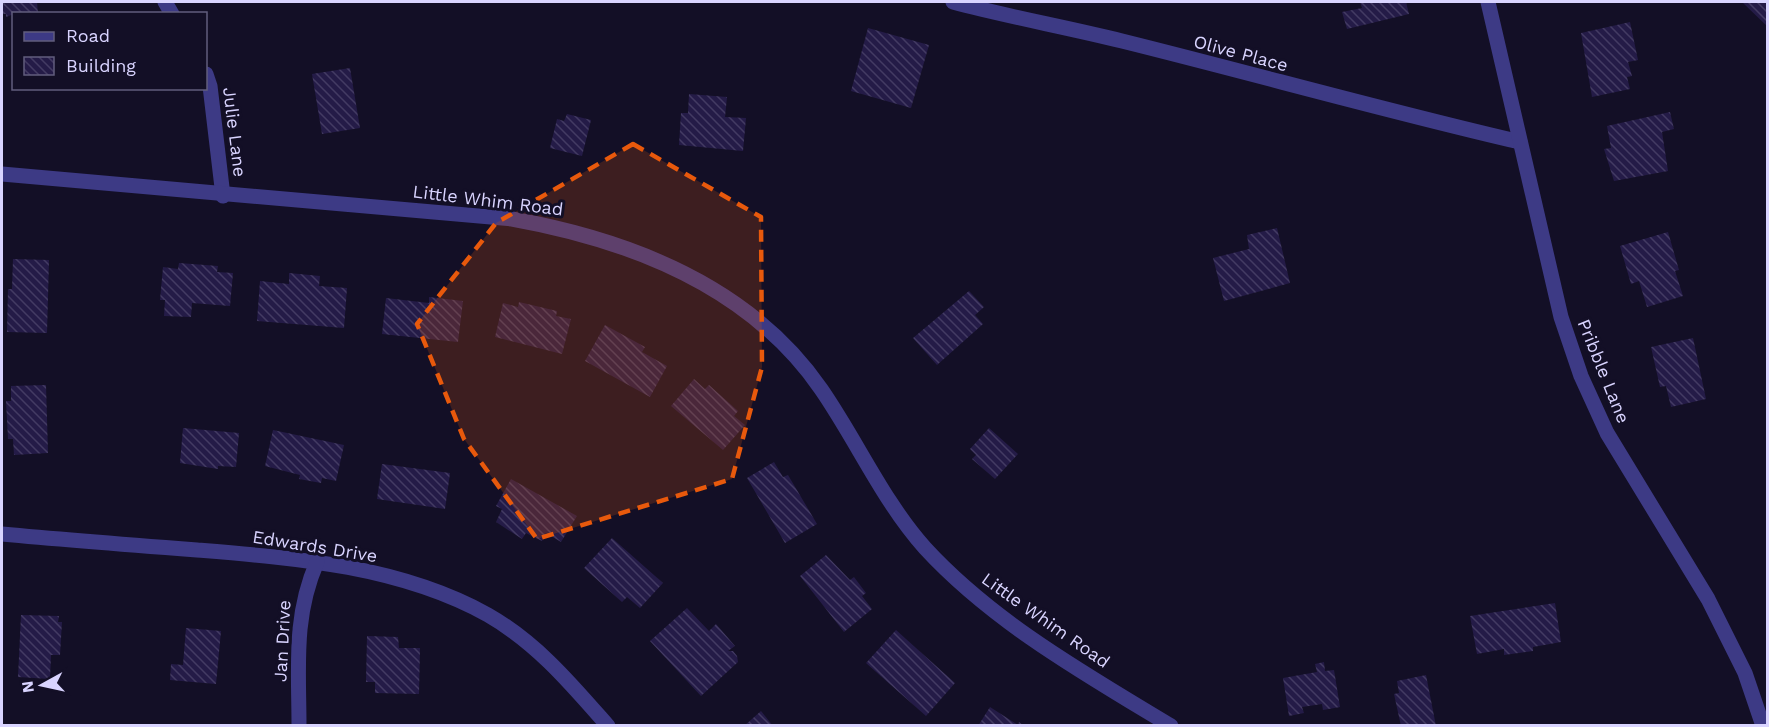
<svg xmlns="http://www.w3.org/2000/svg" width="1769" height="727" font-family="'Work Sans',sans-serif">
	<style>
		.building { fill: url(#building-back-hatch) }
		.lines { fill: none; stroke-linecap: round; stroke-linejoin: round }
		.minor { stroke: #3d3a85; stroke-width: 15 }
		.marked { fill: #e8590c; fill-opacity: 0.2; stroke: #e8590c; stroke-width: 4.5; stroke-dasharray: 12 8; stroke-linejoin: round }
		.labels { text-anchor: middle; dominant-baseline: central; stroke-width: 6; stroke-linejoin: round; paint-order: stroke }
		.street-label { font-size: 18px; fill: #d9d4ff; stroke: #130f26 }
	</style>
	<defs>
		<pattern id="building-back-hatch" width="6" height="6" patternUnits="userSpaceOnUse" patternTransform="scale(1.5)"><rect width="6" height="6" fill="#241b47"/><path d="M-1 5l2 2M0 0l6 6M5-1l2 2" fill="none" stroke="#433b63"/></pattern>
	</defs>
	<rect width="100%" height="100%" fill="#130f26"/>
	<g class="building">
		<path d="M2,2H37L38,13L14,14L6,17V14H2Z"/>
		<path d="M1360,2H1406L1409,14L1347,29L1342,12L1362,8Z"/>
		<path d="M1742,2H1768V27Z"/>
		<path d="M1630,22L1638,60L1628,62L1632,76L1627,77L1630,89L1592,97L1581,33Z"/>
		<path d="M868,28L929,45L911,108L851,91Z"/>
		<path d="M350,68L360,128L322,134L312,74Z"/>
		<path d="M689,94L727,97L725,117L746,118L743,151L679,145L681,113H688Z"/>
		<path d="M1670,112L1674,129L1662,132L1668,171L1614,181L1604,149L1611,148L1607,126Z"/>
		<path d="M567,114L591,120L582,156L550,148L557,119L564,121Z"/>
		<path d="M1277,228L1290,283L1224,301L1213,258L1249,249L1247,235Z"/>
		<path d="M1668,232L1679,270L1675,271L1683,296L1647,307L1639,281L1631,284L1620,246Z"/>
		<path d="M13,259L49,260L47,333L7,332L8,289H12Z"/>
		<path d="M179,263L218,266L217,272L233,273L230,306L192,303L191,317L164,316L165,300H160L163,267L178,269Z"/>
		<path d="M289,273L320,276L319,286L347,288L344,328L257,321L260,281L289,284Z"/>
		<path d="M969,291L984,307L975,315L983,324L937,365L913,338Z"/>
		<path d="M429,297L463,301L458,342L382,334L386,298L429,303Z"/>
		<path d="M519,302L557,311L556,316L571,319L562,354L495,337L503,303L518,307Z"/>
		<path d="M605,325L645,347L642,352L667,366L650,397L585,361Z"/>
		<path d="M1693,338L1706,399L1671,407L1666,386L1660,387L1651,347Z"/>
		<path d="M694,379L705,389L709,385L738,411L734,416L745,425L723,450L671,406Z"/>
		<path d="M46,385L48,453L14,455L13,439H8L6,401H11V386Z"/>
		<path d="M183,428L239,433L236,467L218,466V469L180,463Z"/>
		<path d="M989,428L1018,454L995,479L972,459L976,455L970,449Z"/>
		<path d="M273,430L344,445L336,481L322,478L321,483L299,479L300,475L265,466Z"/>
		<path d="M774,462L783,477L788,475L817,524L785,543L747,478Z"/>
		<path d="M382,464L450,473L445,509L377,499Z"/>
		<path d="M511,479L577,516L561,542L546,533L542,541L526,533L522,539L496,522L502,509L496,506Z"/>
		<path d="M612,538L663,583L640,608L627,597L622,602L584,568Z"/>
		<path d="M826,555L850,580L854,577L866,593L862,596L872,609L844,632L800,576Z"/>
		<path d="M1555,603L1561,642L1533,647V651L1504,655V649L1477,654L1470,616Z"/>
		<path d="M687,608L709,631L716,624L735,646L728,651H733L737,656L738,662L701,696L650,641Z"/>
		<path d="M21,615L59,616L58,622H62L60,655H51L50,679L18,677Z"/>
		<path d="M186,628L221,631L216,684L170,680L171,664L183,665Z"/>
		<path d="M896,630L955,683L926,716L866,663Z"/>
		<path d="M367,636L398,637L399,648H420L419,694L375,693V682H366Z"/>
		<path d="M1324,662L1325,671L1334,670L1340,707L1323,710L1322,704L1302,707L1304,713L1289,716L1283,678L1317,672L1315,664Z"/>
		<path d="M1426,675L1436,726H1401L1394,694L1399,693L1397,681Z"/>
		<path d="M990,707L1018,725L1019,722L1024,726H978Z"/>
		<path d="M761,711L773,726H744Z"/>
	</g>
	<g class="lines">
		<g class="minor">
			<path d="M165,2L172,14"/>
			<path d="M953,2C1009,17 1066,27 1122,41C1255,74 1386,111 1520,142"/>
			<path d="M1488,2L1561,317L1581,376L1607,433L1708,599L1745,673L1763,726"/>
			<path d="M206,74L210,86L223,196"/>
			<path d="M2,174L512,219C630,240 750,286 821,389C857,441 883,501 925,548C993,622 1085,674 1171,726"/>
			<path d="M2,534C67,540 132,545 197,550C295,558 400,566 488,615C537,643 572,685 608,726"/>
			<path d="M299,726C299,667 293,617 317,562"/>
		</g>
	</g>
	<path class="marked" d="M633,144L761,217L762,367L732,479L537,539L464,439L417,324L496,223Z"/>
	<g class="labels">
		<g class="street-label">
			<text transform="translate(1241 53) rotate(15)">Olive Place</text>
			<text transform="translate(235 132) rotate(83)">Julie Lane</text>
			<text transform="translate(488 200) rotate(7)">Little Whim Road</text>
			<text transform="translate(1604 371) rotate(68)">Pribble Lane</text>
			<text transform="translate(315 546) rotate(9)">Edwards Drive</text>
			<text transform="translate(1046 620) rotate(35)">Little Whim Road</text>
			<text transform="translate(282 641) rotate(-87)">Jan Drive</text>
		</g>
	</g>
	<rect width="1769" height="727" fill="none" stroke="#d9d4ff" stroke-width="6"/>
	<rect x="12" y="12" width="195" height="78" fill="#130f26" stroke="#625e7d" stroke-width="1.5"/>
	<rect x="24" y="32" width="30" height="9" fill="#3d3a85" stroke="#625e7d" stroke-width="1.5"/>
	<text x="66" y="42" font-size="18" fill="#d9d4ff">Road</text>
	<rect x="24" y="57" width="30" height="18" fill="url(#building-back-hatch)" stroke="#625e7d" stroke-width="1.5"/>
	<text x="66" y="72" font-size="18" fill="#d9d4ff">Building</text>
	<g transform="translate(42 685) rotate(262)" stroke="#130f26" stroke-width="4.5" paint-order="stroke">
	<path d="M0-4.5L10 22L0 15L-10 22Z" fill="#d9d4ff"/>
	<text y="-9" font-size="16" font-weight="bold" text-anchor="middle" fill="#d9d4ff">N</text>
	</g>
</svg>
